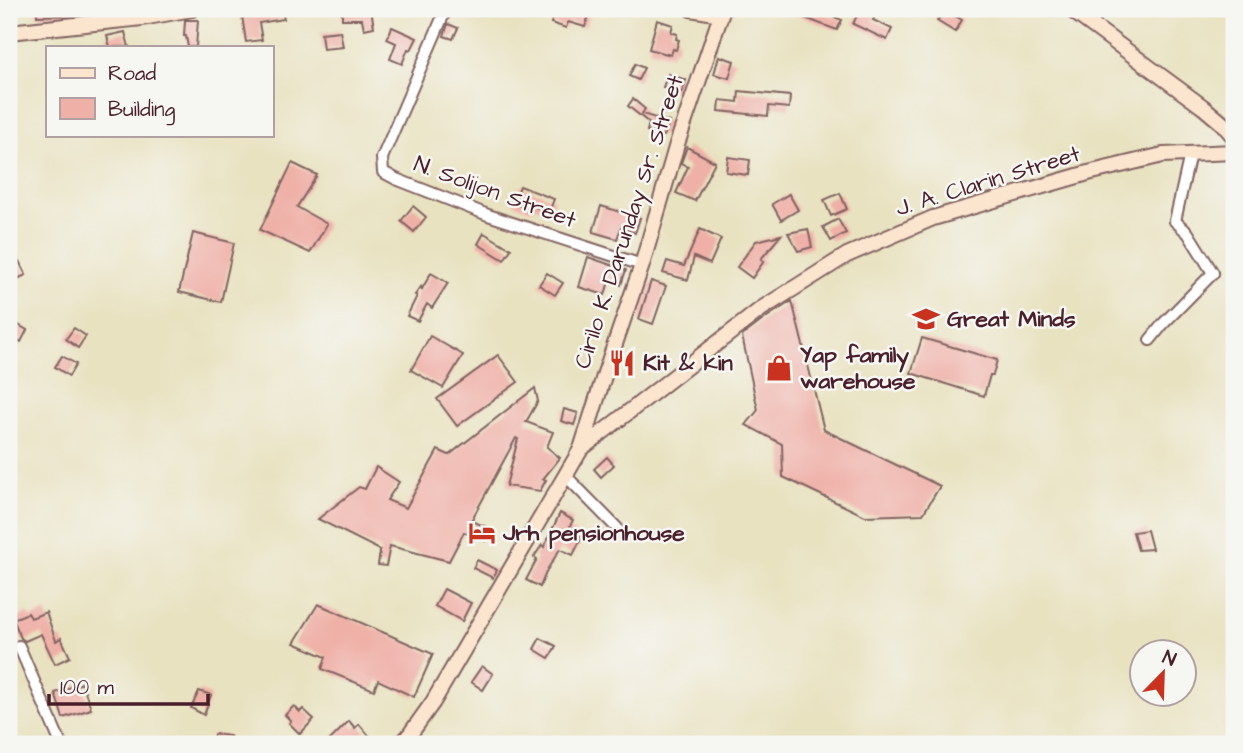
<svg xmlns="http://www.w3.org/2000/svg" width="1243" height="753" font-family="'Architects Daughter',sans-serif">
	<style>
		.building { fill: #efb0a7 }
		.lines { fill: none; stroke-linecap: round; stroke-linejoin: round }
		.street-casing { stroke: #826360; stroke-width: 14 }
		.secondary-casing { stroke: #826360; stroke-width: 18 }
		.street { stroke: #fff; stroke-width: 10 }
		.secondary { stroke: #fbe5cf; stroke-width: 14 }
		.labels { text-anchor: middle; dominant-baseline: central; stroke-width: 5; stroke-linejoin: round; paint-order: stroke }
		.street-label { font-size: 23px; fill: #4a1f2b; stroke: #f6f6f2 }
		.poi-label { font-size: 23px; font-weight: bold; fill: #4a1f2b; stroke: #f6f6f2; text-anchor: start }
	</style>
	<rect width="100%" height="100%" fill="#f6f6f2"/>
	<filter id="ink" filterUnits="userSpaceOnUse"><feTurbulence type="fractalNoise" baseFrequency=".0143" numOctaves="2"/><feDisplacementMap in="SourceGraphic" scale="14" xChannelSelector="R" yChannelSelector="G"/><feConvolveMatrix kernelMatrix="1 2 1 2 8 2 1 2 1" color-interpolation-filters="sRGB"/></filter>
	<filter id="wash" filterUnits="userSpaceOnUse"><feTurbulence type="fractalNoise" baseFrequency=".00686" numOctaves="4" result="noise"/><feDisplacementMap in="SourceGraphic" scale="28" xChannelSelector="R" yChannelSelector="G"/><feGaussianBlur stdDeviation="1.57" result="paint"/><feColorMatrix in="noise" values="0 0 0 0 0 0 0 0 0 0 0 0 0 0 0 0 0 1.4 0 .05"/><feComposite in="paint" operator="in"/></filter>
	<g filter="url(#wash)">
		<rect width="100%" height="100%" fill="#e9e2c1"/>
		<g id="blocks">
			<g class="building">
				<path d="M37,9H79L80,15L37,16Z"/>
				<path d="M241,9H282L284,19L259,23L262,40L246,42Z"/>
				<path d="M342,9H371L374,27L364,29L362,19H342Z"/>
				<path d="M556,9H591L585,27L568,22L566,28L551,23Z"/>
				<path d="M781,9H814L842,20L837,30Z"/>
				<path d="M860,9H878L873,20L892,29L887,40L853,24Z"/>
				<path d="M924,9H956L952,14L962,20L955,32L937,21L939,18Z"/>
				<path d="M185,20H198L196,47H188L186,36H184Z"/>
				<path d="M657,20L673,25L671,32L677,34L676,39L679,40L676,50L673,49L671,55L649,49Z"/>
				<path d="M448,24L458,28L453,39L444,36Z"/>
				<path d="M392,27L417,38L411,50L408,49L402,64L390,59L396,43L387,39Z"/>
				<path d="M340,31L343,47L323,49L321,33Z"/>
				<path d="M125,32L129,47H110L107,36Z"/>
				<path d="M719,56L734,61L729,78L714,74Z"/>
				<path d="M635,64L644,68L638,80L629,76Z"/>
				<path d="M668,74L686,80L682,93L663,87Z"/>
				<path d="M739,91L790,96L789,108L769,106L768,116L719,111L720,100L738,102Z"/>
				<path d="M633,99L645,109L642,114L669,122L664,136L647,131L649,123L628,106Z"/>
				<path d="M687,147L715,162L695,201L676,193L688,167L681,163Z"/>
				<path d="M728,157L750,160L748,175L726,172Z"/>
				<path d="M292,163L317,175L297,207L327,224L310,253L260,230Z"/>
				<path d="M520,186L554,199L549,212L533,206L531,210L513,203Z"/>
				<path d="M840,193L847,209L831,216L824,200Z"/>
				<path d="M789,194L798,210L781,220L772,204Z"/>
				<path d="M413,206L426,217L414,232L401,221Z"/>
				<path d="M601,206L640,218L635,233L621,228L617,239L593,232Z"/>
				<path d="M838,219L846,233L831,241L823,227Z"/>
				<path d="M700,229L721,239L710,264L694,257L688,280L663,273L667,261L684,266Z"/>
				<path d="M808,229L812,247L798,251L788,233Z"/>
				<path d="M193,233L234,243L221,302L179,292Z"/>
				<path d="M484,233L511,249L504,260L478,244Z"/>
				<path d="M781,235L761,259L764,261L752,278L737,267L756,241Z"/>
				<path d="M588,257L626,270L621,285L609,281L605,295L579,287Z"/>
				<path d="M19,261L26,275L13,281L9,270V265Z"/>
				<path d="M431,273L448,283L432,308L427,304L418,321L407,316L417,296L415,295L421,287L422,289Z"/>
				<path d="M547,273L563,283L555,295L539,285Z"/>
				<path d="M651,281L666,286L653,324L639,319Z"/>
				<path d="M792,301L824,430L940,486L923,514L865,516L783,477L782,444L746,425L758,410L742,336L767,317Z"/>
				<path d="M15,323L27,330L21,342L9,336Z"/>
				<path d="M74,328L86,336L78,348L66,339Z"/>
				<path d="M430,336L463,355L443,388L411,370Z"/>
				<path d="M922,338L997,360L993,375H990L984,396L911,373Z"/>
				<path d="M498,355L518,382L457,426L437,399Z"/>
				<path d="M62,356L76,364L69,376L55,367Z"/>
				<path d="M535,388L538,401L526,422L553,432L547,447L560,458L543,479L546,480L540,491L506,486L518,439L516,438L471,521L490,528L485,541L464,532L449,561L390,546L386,566L378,565L380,550L318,519L359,487L365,489L376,467L399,482L387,500L406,508L438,450L449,455Z"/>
				<path d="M564,409L578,413L574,425L561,421Z"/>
				<path d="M607,457L614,465L601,477L594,469Z"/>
				<path d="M560,513L573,520L568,530L582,537L573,555L560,549L547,570L540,587L526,580L537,559L534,557L542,545L544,547Z"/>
				<path d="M1147,530L1152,549L1138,550L1133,532Z"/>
				<path d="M477,560L497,570L493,578L473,568Z"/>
				<path d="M444,589L471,603L462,621L435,606Z"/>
				<path d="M318,604L433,654L414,697L378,680L374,690L322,669L326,657L294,643Z"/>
				<path d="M46,612L56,641L61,638L70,657L55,664L41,634L25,641L21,638L13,619L28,613L31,618Z"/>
				<path d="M540,638L556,646L549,658L534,649Z"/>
				<path d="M482,666L493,674L483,690L471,682Z"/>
				<path d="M82,683L91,709L63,718L55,693Z"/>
				<path d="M199,691L211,695L204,715L191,708Z"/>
				<path d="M294,706L300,712L303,709L314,719L300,734L289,723L291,721L285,715Z"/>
				<path d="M349,721L355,728L359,724L371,738L364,744H326Z"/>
				<path d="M214,734L230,736L229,744H212Z"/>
			</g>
		</g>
	</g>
	<g filter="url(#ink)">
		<use href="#blocks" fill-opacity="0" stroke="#826360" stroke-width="2"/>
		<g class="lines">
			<g class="street-casing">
				<g id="street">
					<path d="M446,9L382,158L383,172L396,179L488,215L642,265"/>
					<path d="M1150,340L1163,324L1213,273L1188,233L1175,221L1190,154"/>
					<path d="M565,475L617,528"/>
					<path d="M19,646L61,744"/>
				</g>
			</g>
			<g class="secondary-casing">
				<g id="secondary">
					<path d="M691,9L721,14"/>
					<path d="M1070,9L1203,107L1222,123L1234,137"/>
					<path d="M9,32L142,18L192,9"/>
					<path d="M581,449L605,373L642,265L677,144L723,9"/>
					<path d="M400,744L408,737L433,702L581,449L761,309L847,255L933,218L1088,173L1163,155L1234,152"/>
					<path d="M1231,744L1234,737"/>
				</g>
			</g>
			<use href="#street" class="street"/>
			<use href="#secondary" class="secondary"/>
		</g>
	</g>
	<defs>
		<g id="school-bare" transform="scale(2.1)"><path d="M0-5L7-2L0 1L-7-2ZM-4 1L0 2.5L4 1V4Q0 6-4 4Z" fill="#c8321e" stroke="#f6f6f2" stroke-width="2.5" paint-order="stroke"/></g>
		<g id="restaurant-bare" transform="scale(2.1)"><path d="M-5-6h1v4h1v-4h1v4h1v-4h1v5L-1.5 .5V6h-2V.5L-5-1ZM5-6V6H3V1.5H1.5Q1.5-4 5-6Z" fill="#c8321e" stroke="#f6f6f2" stroke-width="2.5" paint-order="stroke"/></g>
		<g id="shop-bare" transform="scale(2.1)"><path d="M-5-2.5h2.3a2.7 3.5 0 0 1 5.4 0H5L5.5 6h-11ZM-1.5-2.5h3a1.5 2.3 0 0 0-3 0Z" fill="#c8321e" stroke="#f6f6f2" stroke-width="2.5" paint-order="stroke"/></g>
		<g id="hotel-bare" transform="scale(2.1)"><path d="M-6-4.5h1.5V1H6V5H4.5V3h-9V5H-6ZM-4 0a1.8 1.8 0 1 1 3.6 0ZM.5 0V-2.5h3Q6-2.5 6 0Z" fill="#c8321e" stroke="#f6f6f2" stroke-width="2.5" paint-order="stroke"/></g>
	</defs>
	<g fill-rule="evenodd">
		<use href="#school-bare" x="926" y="319"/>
		<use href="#restaurant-bare" x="622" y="363"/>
		<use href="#shop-bare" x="779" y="368"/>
		<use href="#hotel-bare" x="482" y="533"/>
	</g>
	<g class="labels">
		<g class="street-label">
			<text transform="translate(988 181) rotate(-17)">J. A. Clarin Street</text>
			<text transform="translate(495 192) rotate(20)">N. Solijon Street</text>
			<text transform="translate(629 222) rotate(-72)">Cirilo K. Darunday Sr. Street</text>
		</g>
		<g class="poi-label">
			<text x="947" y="319">Great Minds</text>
			<text x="800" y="355">Yap family<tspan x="800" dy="26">warehouse</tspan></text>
			<text x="643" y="363">Kit &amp; kin</text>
			<text x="503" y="533">Jrh pensionhouse</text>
		</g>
	</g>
	<rect width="1243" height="753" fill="none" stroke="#f6f6f2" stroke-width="35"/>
	<rect x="46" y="46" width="228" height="91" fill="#f6f6f2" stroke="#b1a0a2" stroke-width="2"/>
	<rect x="60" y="68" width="35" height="10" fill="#fbe5cf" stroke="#b1a0a2" stroke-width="2"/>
	<text x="108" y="80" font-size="21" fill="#4a1f2b">Road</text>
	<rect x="60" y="98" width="35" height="21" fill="#efb0a7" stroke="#b1a0a2" stroke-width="2"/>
	<text x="108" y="116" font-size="21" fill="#4a1f2b">Building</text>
	<g transform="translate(1163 673) rotate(23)"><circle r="33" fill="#f6f6f2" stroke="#b1a0a2" stroke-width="2"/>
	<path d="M0-5L12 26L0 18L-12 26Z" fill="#c8321e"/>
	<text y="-10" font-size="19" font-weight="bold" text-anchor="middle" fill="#4a1f2b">N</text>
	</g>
	<path d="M49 694v10h159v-10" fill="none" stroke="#4a1f2b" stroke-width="3.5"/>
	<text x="60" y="694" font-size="21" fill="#4a1f2b" stroke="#f6f6f2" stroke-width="5" paint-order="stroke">100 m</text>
</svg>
